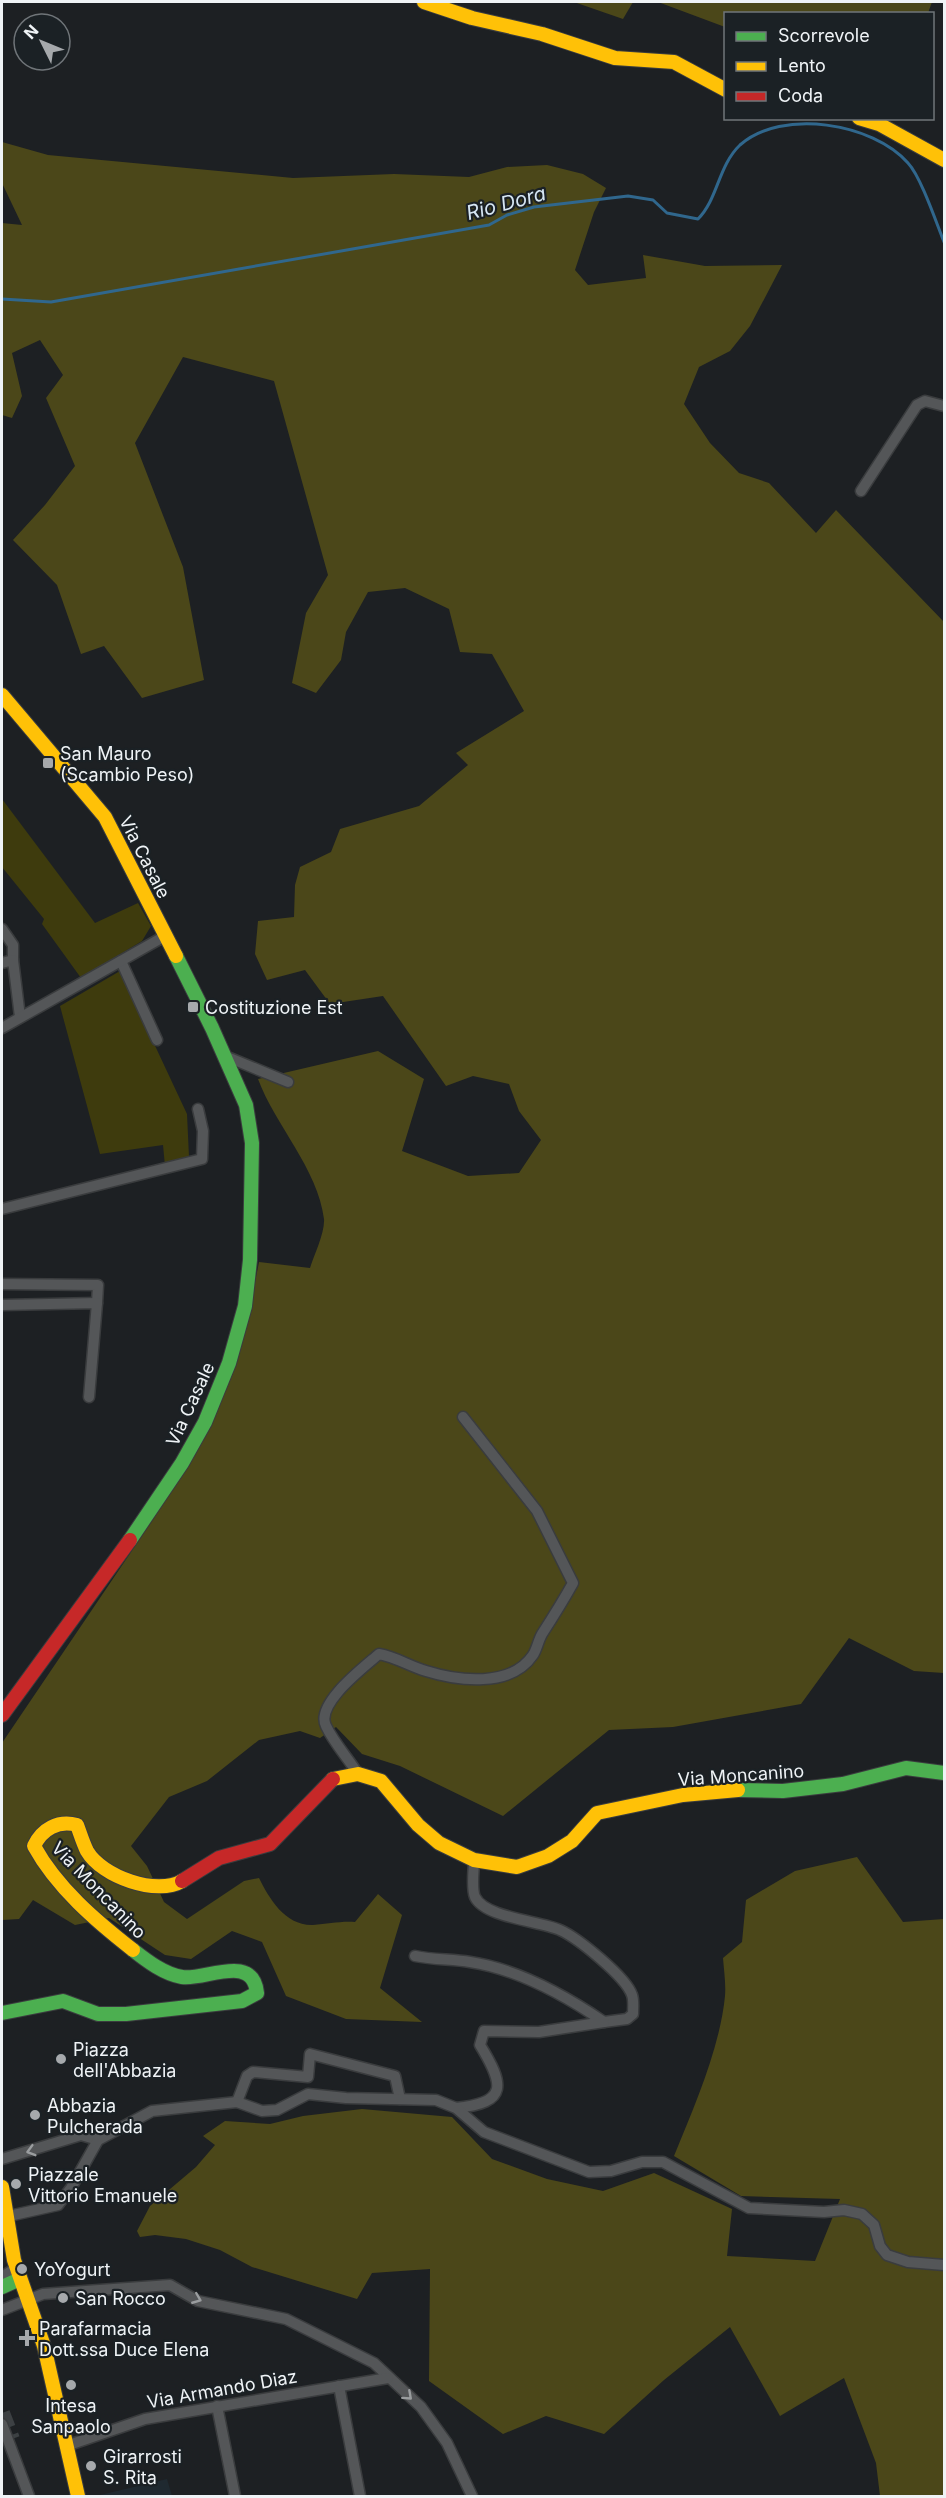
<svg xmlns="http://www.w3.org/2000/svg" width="946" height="2498" font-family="Inter,sans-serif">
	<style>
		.built { fill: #1f2930 }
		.green { fill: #3e3b0d }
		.forest { fill: #4b4719 }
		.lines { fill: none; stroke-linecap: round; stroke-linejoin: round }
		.stream { stroke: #30678d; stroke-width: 3 }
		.primary-tunnel { stroke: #3c4043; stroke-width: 16; stroke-dasharray: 16 8; stroke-linecap: butt }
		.street-casing { stroke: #3a3c3e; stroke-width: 13 }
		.fast-casing { stroke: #3a3c3e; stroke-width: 16 }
		.slow-casing { stroke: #3a3c3e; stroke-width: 16 }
		.jam-casing { stroke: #3a3c3e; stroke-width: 16 }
		.street { stroke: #545658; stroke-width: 10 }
		.fast { stroke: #4caf50; stroke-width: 14 }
		.slow { stroke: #ffc107; stroke-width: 14 }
		.jam { stroke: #c62828; stroke-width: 14 }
		.oneway { stroke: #9a9d9f }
		.poi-dot { fill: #a6a9ac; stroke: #1b2125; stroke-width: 2 }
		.labels { text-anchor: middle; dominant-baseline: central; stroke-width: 4.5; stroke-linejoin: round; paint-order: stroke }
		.poi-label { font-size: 18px; fill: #eff3f6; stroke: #1b2125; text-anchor: start }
		.street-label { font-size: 18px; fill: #eff3f6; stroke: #1b2125 }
		.water-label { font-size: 20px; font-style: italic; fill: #d6e6f3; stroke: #1b2125 }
	</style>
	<rect width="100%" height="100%" fill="#1d2023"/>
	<path class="built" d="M167,2479L172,2496H96Z"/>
	<g class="green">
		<path d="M2,799L95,923L138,903L151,926L142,941L81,978L42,924L44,919L2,867Z"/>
		<path d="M120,971L187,1114L189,1157L165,1166L163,1145L100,1154L60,1006Z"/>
	</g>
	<g class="forest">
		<path d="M574,2H633L623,19Z"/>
		<path d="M658,2H932L928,13L726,14L725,27Z"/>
		<path d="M2,142L48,155L293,178L394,174L469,177L507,167L547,165L583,174L606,188L594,212L575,270L588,285L646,278L643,255L705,266L782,265L750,326L730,351L699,367L684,404L710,443L739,473L769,483L816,533L836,510L944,622V1673L914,1671L849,1638L801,1704L673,1727L609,1730L503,1816L400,1766L362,1754L336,1727L320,1738L300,1731L259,1740L207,1781L169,1797L131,1846L147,1866L164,1902L187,1919L244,1881L259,1878C269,1898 285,1926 313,1925C328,1924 340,1921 355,1922L378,1894L402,1915L380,1988L422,2022L346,2019L286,1996L262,1942L232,1931L191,1959L165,1955L109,1918L75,1925L33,1900L19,1919L2,1920V1743L154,1518L250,1307L259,1262L310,1268C314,1255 325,1233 324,1219C318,1169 275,1125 258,1079L378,1051L424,1079L402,1151L468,1176L519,1173L541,1140L519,1111L509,1084L473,1076L446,1086L383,996L330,1004L305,970L267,980L255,954L258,921L294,917L295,885L300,867L331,852L340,829L419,806L468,765L456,753L524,711L492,654L460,652L449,609L405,588L368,592L346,632L341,660L316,693L292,683L306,613L328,575L274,381L183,357L135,443L183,567L204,680L142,698L104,646L81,654L57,585L13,540L45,505L75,466L46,398L63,375L40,340L12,353L22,396L12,418L2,415V223L22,225L2,183Z"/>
		<path d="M857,1857L903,1922L944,1919V2496H880L876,2463L844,2378L780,2416L730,2327L664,2380L604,2434L546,2416L503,2434L429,2381L430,2269L372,2273L357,2299L252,2267L220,2250L186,2239L155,2235L140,2237L137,2231L150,2206L196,2167L215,2145L203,2136L225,2121L270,2124L303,2116L362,2109L452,2117L492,2159L547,2179L603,2191L654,2173L732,2209L727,2256L815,2261L840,2199L741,2196L674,2156C694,2107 720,2048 725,1996C726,1984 724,1971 723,1958L742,1942L746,1900L795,1871Z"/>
	</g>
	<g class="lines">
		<path class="stream" d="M2,299L51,302L489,225L507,215L534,207L628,196L653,200L667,213L698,219C718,199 718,166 740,145C782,108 873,123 908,163C921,177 936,222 944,242"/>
		<path class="primary-tunnel" d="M2,2413L12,2439"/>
		<g class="street-casing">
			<g id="street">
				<path d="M861,491L917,405L925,401L944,406"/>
				<path d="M2,929L13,945V960"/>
				<path d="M121,961L157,1040"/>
				<path d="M2,963L13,960L20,1017"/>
				<path d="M2,1028L165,936"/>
				<path d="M225,1056L288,1082"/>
				<path d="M2,1209L202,1159L203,1131L198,1109"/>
				<path d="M2,1284L98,1285L97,1303"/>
				<path d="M2,1305L97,1303L89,1397"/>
				<path d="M358,1774C348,1758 334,1743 326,1726C315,1704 363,1668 379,1654C396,1657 409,1666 426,1671C458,1681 511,1688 533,1655C537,1649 538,1641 542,1634C553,1617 563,1601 573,1583L537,1511L463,1417"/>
				<path d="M474,1860C474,1870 471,1888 475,1897C485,1918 541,1921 560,1930C578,1938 626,1977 632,1995C634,2000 633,2008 633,2014L627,2019L604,2022"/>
				<path d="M415,1956C434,1960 452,1959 470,1962C517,1969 566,1996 604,2022L539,2032L484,2031L480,2045C504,2084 509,2103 456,2108"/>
				<path d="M237,2102L247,2076L253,2072L308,2077L310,2054L395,2076L400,2099"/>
				<path d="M2,2159L81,2135L98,2140"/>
				<path d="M9,2216L58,2205L71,2188L98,2140L152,2111L237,2102L262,2111L277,2110L308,2094L346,2098L436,2100L456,2108L484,2132L589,2172L611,2171L642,2162H663L749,2208L824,2212L844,2210L862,2214L874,2225L880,2246L887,2255L908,2262L944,2265"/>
				<path d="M2,2277L16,2268"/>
				<path d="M2,2310L43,2294L170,2285L198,2301L286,2319L374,2363L421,2407L447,2443L472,2496"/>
				<path d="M339,2386L360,2496"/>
				<path d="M217,2406L235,2496"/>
				<path d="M2,2424L29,2496"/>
				<path d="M66,2446L145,2419L388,2378"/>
			</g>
		</g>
		<g class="fast-casing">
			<g id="fast">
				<path d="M130,1540L182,1463L205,1422L229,1363L245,1306L250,1260L252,1143L246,1105L212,1028L176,956"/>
				<path d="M738,1790L783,1791L843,1784L906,1768L944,1773"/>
				<path d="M2,2013L63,2001L98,2014H126L242,2001L257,1993C253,1952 204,1981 182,1977C164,1974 147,1961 133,1950"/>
				<path d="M2,2287L20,2279"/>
			</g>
		</g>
		<g class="slow-casing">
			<g id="slow">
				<path d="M424,2L472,18L542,34L615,58L674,62L726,90"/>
				<path d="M859,118L879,124L944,160"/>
				<path d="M2,695L105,817L176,956"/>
				<path d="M333,1779L358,1774L381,1781L418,1825L439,1843L474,1860L517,1867L548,1856L572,1841L597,1813L683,1795L738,1790"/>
				<path d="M133,1950C96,1921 57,1888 34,1846C42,1829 58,1820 77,1825C80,1833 83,1843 87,1851C102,1877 157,1896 182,1881"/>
				<path d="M2,2187L14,2260L44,2346L78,2496"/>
			</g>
		</g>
		<g class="jam-casing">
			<g id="jam">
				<path d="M2,1715L130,1540"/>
				<path d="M182,1881L219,1858L270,1844L333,1779"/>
			</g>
		</g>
		<use href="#street" class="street"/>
		<use href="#fast" class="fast"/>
		<use href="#slow" class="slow"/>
		<use href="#jam" class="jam"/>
	</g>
	<defs><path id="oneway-chevron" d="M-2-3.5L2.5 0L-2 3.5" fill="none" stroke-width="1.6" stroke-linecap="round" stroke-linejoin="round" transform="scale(1.5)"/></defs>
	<g class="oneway">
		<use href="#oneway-chevron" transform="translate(31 2151) rotate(164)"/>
		<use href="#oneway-chevron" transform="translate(197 2299) rotate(22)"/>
		<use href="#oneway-chevron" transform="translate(408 2396) rotate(42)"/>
	</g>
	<g class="poi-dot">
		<rect x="42" y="757" width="12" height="12" rx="3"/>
		<rect x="187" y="1001" width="12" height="12" rx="3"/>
		<circle cx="61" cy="2059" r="6"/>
		<circle cx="35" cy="2115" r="6"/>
		<circle cx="16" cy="2184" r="6"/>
		<circle cx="22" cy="2269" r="6"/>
		<circle cx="63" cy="2298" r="6"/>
		<path d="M24 2329h6v6h6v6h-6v6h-6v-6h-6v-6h6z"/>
		<circle cx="71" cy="2385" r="6"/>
		<circle cx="91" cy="2466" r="6"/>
	</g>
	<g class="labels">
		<g class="poi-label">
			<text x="60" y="753">San Mauro<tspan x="60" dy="21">(Scambio Peso)</tspan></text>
			<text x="205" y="1007">Costituzione Est</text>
			<text x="73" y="2049">Piazza<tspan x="73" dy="21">dell'Abbazia</tspan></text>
			<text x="47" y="2105">Abbazia<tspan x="47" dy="21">Pulcherada</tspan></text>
			<text x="28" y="2174">Piazzale<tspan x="28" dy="21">Vittorio Emanuele</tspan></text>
			<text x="34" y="2269">YoYogurt</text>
			<text x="75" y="2298">San Rocco</text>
			<text x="39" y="2328">Parafarmacia<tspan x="39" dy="21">Dott.ssa Duce Elena</tspan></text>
			<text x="71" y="2405" text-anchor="middle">Intesa<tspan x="71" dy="21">Sanpaolo</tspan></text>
			<text x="103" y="2456">Girarrosti<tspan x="103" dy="21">S. Rita</tspan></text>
		</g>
		<g class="street-label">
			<text transform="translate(145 857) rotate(63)">Via Casale</text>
			<text transform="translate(190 1404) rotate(-65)">Via Casale</text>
			<text transform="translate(741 1775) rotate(-4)">Via Moncanino</text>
			<text transform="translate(99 1890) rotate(46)">Via Moncanino</text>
			<text transform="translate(222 2389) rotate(-10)">Via Armando Diaz</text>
		</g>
		<g class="water-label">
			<text transform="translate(506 203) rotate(-15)">Rio Dora</text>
		</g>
	</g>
	<rect width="946" height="2498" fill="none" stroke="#eff3f6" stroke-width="6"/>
	<rect x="724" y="12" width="210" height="108" fill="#1b2125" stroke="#707579" stroke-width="1.5"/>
	<rect x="736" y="32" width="30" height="9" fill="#4caf50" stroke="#707579" stroke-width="1.5"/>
	<text x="778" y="42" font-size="18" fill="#eff3f6">Scorrevole</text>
	<rect x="736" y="62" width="30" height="9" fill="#ffc107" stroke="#707579" stroke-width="1.5"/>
	<text x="778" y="72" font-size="18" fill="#eff3f6">Lento</text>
	<rect x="736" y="92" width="30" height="9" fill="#c62828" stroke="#707579" stroke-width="1.5"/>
	<text x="778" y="102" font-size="18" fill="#eff3f6">Coda</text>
	<g transform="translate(42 42) rotate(313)"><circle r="28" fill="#1b2125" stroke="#707579" stroke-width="1.5"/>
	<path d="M0-4.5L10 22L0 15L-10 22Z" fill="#a6a9ac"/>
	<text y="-9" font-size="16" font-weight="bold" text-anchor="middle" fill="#eff3f6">N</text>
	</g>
</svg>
